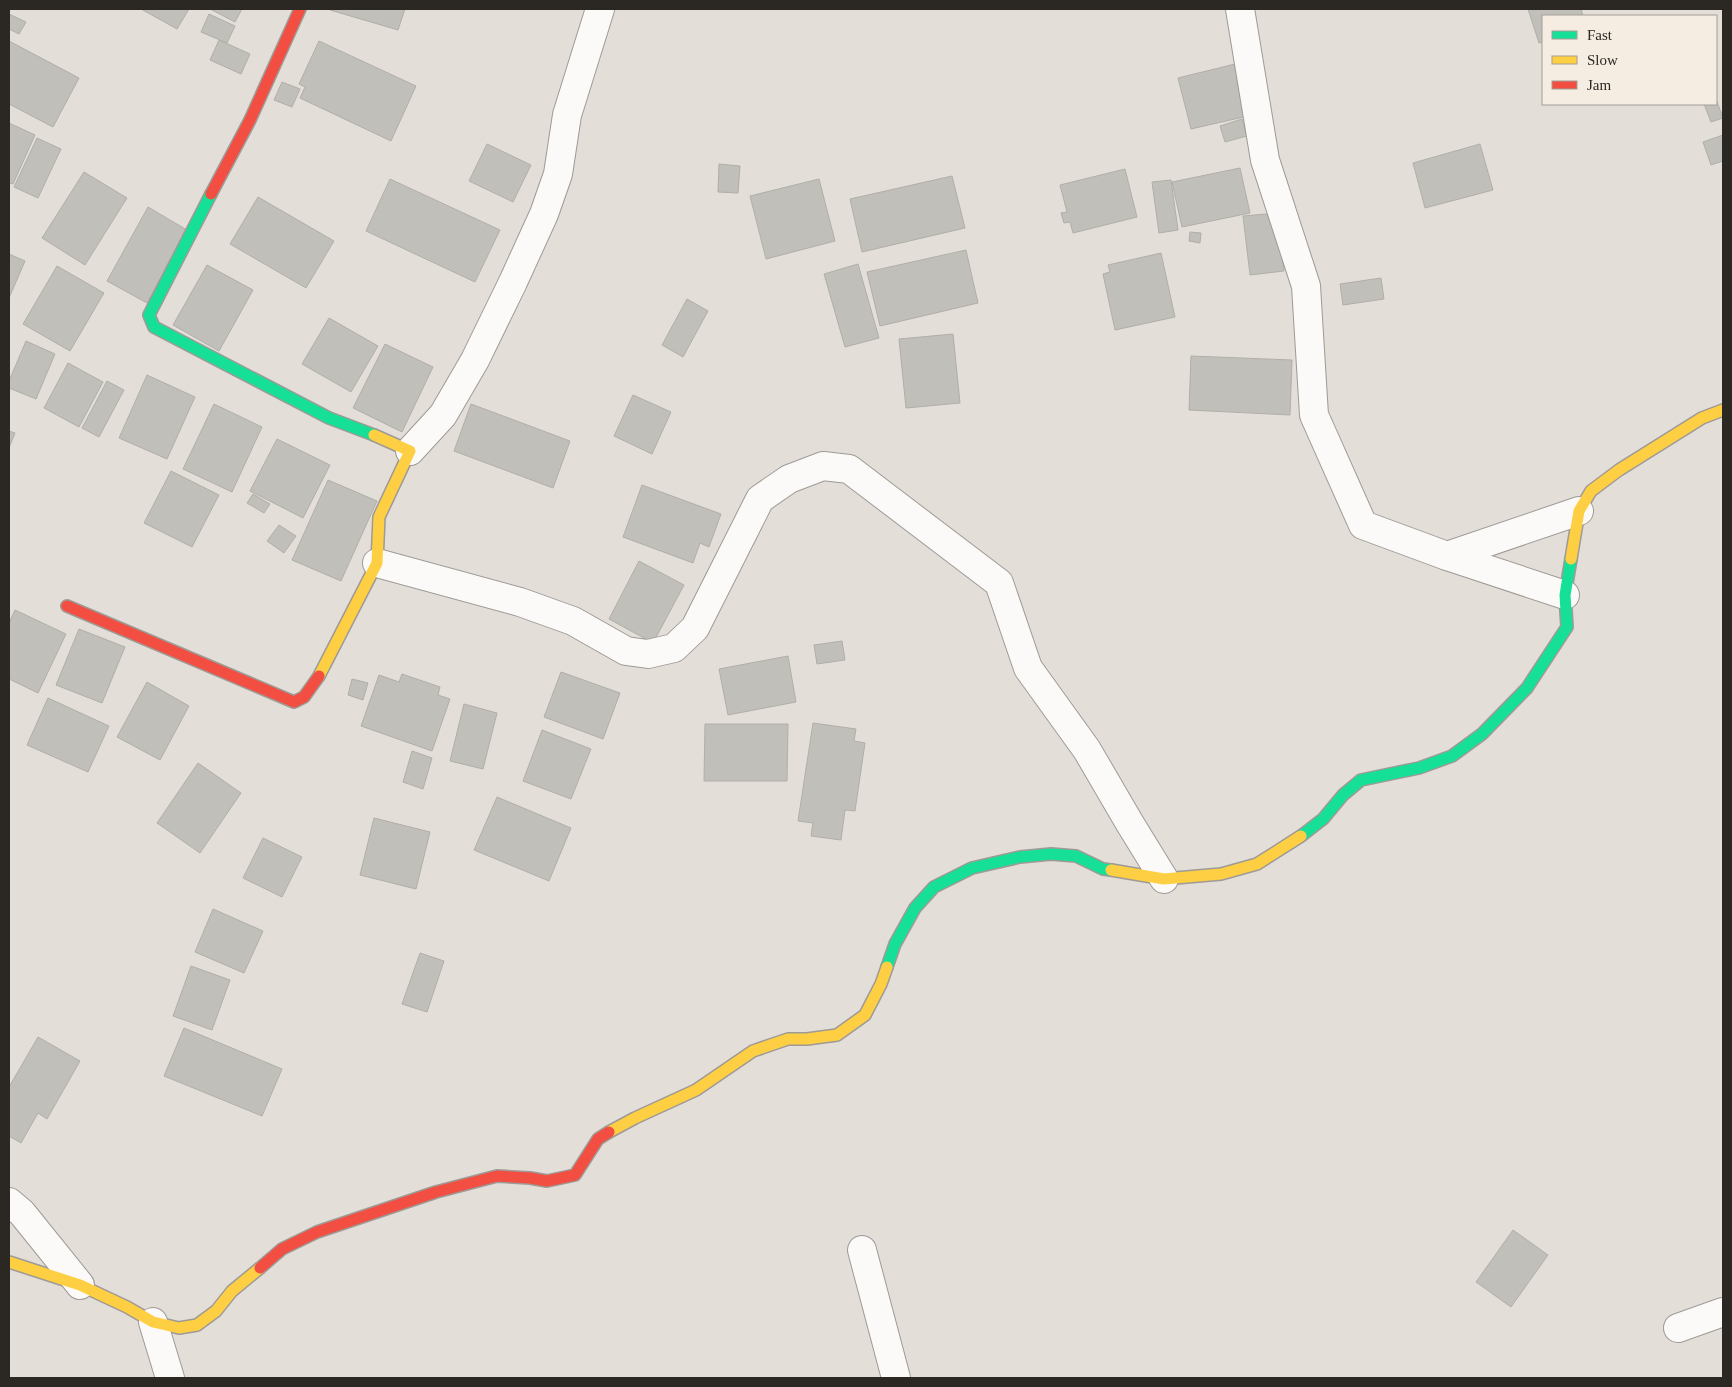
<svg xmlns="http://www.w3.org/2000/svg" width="1732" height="1387" font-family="'Times New Roman',serif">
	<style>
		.building { fill: #c1bfba; stroke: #b1aeaa }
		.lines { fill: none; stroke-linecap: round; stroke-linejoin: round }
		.street-casing { stroke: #9e9a96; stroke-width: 30 }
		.fast-casing { stroke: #9e9a96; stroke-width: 14 }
		.slow-casing { stroke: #9e9a96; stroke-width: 14 }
		.jam-casing { stroke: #9e9a96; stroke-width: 14 }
		.street { stroke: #fbfaf9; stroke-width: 28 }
		.fast { stroke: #16e098; stroke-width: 11 }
		.slow { stroke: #ffcf43; stroke-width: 11 }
		.jam { stroke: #f24e42; stroke-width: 11 }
	</style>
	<rect width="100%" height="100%" fill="#e3ded8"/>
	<g class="building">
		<path d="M141,9H189L177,29Z"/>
		<path d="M210,9H242L235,22Z"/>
		<path d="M330,9H405L398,30L330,10Z"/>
		<path d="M1528,9H1581L1583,16H1543V42L1539,43Z"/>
		<path d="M9,14L26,22L19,34L9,29Z"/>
		<path d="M209,14L235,26L227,43L201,32Z"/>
		<path d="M219,40L250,54L241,74L210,60Z"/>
		<path d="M9,41L79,78L53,127L9,104Z"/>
		<path d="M319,41L416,86L391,141L300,98L305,87L299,84Z"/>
		<path d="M1235,64L1248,116L1191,129L1178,78Z"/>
		<path d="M282,82L300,89L292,107L274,100Z"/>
		<path d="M1716,99L1723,118L1711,122L1704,104H1716Z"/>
		<path d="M1242,119L1247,136L1225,142L1220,126Z"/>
		<path d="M9,123L35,135L13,184L9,183Z"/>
		<path d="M1723,135V161L1711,165L1703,142Z"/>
		<path d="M37,138L61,149L38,198L14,187Z"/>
		<path d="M487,144L531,165L513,202L469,181Z"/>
		<path d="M1480,144L1493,190L1425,208L1413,163Z"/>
		<path d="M719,164L740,166L738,193L718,192Z"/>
		<path d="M1240,168L1250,213L1182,227L1172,182Z"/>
		<path d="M1125,169L1137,217L1073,233L1070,222L1064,223L1061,213L1067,212L1060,185Z"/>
		<path d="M84,172L127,198L85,265L42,238Z"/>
		<path d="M952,176L965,228L862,252L850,199Z"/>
		<path d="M390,179L500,230L475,282L366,231Z"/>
		<path d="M819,179L835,241L766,259L750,196Z"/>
		<path d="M1171,180L1178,230L1159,233L1152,182Z"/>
		<path d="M258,197L334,241L306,288L230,244Z"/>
		<path d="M148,207L187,230L147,303L107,281Z"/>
		<path d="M1278,213L1284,271L1250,275L1243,216Z"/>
		<path d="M1190,232L1201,233L1200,243L1189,241Z"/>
		<path d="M966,250L978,303L880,326L867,272Z"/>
		<path d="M1161,253L1175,317L1115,330L1103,274L1110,272L1108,265Z"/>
		<path d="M9,254L25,261L9,298Z"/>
		<path d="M858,264L879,338L845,347L824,274Z"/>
		<path d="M207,265L253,290L219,351L173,325Z"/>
		<path d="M57,266L104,293L70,351L23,324Z"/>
		<path d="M1381,278L1384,299L1343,305L1340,284Z"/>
		<path d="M687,299L708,311L683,357L662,345Z"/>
		<path d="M329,318L378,346L351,392L302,364Z"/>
		<path d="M953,334L960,403L906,408L899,339Z"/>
		<path d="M26,341L55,354L36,399L9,388V381Z"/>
		<path d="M385,344L433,367L402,432L353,408Z"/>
		<path d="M1191,356L1292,360L1290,415L1189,410Z"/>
		<path d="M68,363L103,382L79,427L44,408Z"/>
		<path d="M147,375L195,397L167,459L119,438Z"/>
		<path d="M107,381L124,390L99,437L82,428Z"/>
		<path d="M633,395L671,412L652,454L614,436Z"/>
		<path d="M214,404L262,427L232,492L183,469Z"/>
		<path d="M471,404L570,441L553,488L454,451Z"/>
		<path d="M9,431L15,433L9,448Z"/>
		<path d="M277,439L330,465L303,518L250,491Z"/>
		<path d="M171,471L219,495L192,547L144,523Z"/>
		<path d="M328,480L377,501L341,581L292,560Z"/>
		<path d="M642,485L721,514L709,547L700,543L693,563L623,537Z"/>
		<path d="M253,494L270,504L264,513L247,503Z"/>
		<path d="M279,525L296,536L284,553L267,541Z"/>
		<path d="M639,561L684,585L653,643L609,619Z"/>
		<path d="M15,610L66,634L38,693L9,679V623Z"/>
		<path d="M79,629L125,647L102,703L56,685Z"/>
		<path d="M842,641L845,660L817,664L814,645Z"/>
		<path d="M788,656L796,702L728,715L719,669Z"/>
		<path d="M561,672L620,693L603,739L544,717Z"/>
		<path d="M402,674L440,687L438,695L450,699L432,751L361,726L379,675L399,682Z"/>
		<path d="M352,679L368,683L363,700L348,695Z"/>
		<path d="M147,682L189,706L160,760L117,737Z"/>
		<path d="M48,698L109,726L88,772L27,745Z"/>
		<path d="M464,704L497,713L483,769L450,761Z"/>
		<path d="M813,723L856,729L854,741L865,743L855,811L845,810L841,840L811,836L813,823L798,821Z"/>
		<path d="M705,724H788L787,781H704Z"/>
		<path d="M542,730L591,749L571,799L523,781Z"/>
		<path d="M412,751L432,758L423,789L403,782Z"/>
		<path d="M198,763L241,793L200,853L157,823Z"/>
		<path d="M497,797L571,828L549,881L474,850Z"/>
		<path d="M374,818L430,832L416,889L360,875Z"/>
		<path d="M263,838L302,857L282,897L243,878Z"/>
		<path d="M213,909L263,931L244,973L195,952Z"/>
		<path d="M420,953L444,961L427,1012L402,1004Z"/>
		<path d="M191,966L230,980L212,1030L173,1016Z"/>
		<path d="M184,1028L282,1069L262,1116L164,1076Z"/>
		<path d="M38,1037L80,1061L47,1119L38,1113L21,1143L9,1136V1087Z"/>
		<path d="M1513,1230L1548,1255L1511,1307L1476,1282Z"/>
	</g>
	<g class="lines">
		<g class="street-casing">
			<g id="street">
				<path d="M1240,9L1265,160L1306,286L1314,415L1363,525L1447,556L1565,595"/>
				<path d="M410,451L443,415L475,360L513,282L544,214L558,174L567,115L600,9"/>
				<path d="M1447,556L1579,511"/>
				<path d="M377,563L520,602L573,621L626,651L648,654L674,648L695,628L760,499L789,479L823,466L849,469L999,583L1028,668L1087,750L1129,822L1164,879"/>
				<path d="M9,1202L22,1213L80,1285"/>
				<path d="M862,1250L896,1378"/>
				<path d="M153,1322L170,1378"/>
				<path d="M1678,1328L1723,1312"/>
			</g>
		</g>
		<g class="fast-casing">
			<g id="fast">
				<path d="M211,194L149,315L154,327L329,418L374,435"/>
				<path d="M1301,836L1323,819L1343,795L1361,780L1419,768L1452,756L1482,734L1527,688L1567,627L1565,595L1571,559"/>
				<path d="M887,967L895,944L915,908L934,887L972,868L1020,857L1051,854L1076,856L1103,869L1111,870"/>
			</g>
		</g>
		<g class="slow-casing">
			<g id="slow">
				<path d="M1571,559L1579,511L1591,491L1619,470L1702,418L1723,410"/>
				<path d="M319,676L377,563L379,517L410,451L374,435"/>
				<path d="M1111,870L1164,879L1221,874L1257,864L1301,836"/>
				<path d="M609,1132L635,1118L696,1090L753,1051L788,1039H807L837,1035L865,1015L881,984L887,967"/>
				<path d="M9,1262L80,1285L127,1307L153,1322L179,1328L197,1325L216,1311L232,1291L260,1268"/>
			</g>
		</g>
		<g class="jam-casing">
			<g id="jam">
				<path d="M211,194L250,120L300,9"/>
				<path d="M67,606L294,702L304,697L319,676"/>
				<path d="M260,1268L282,1249L317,1232L436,1192L497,1176L530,1178L547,1181L575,1175L598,1139L609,1132"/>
			</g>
		</g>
		<use href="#street" class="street"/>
		<use href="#fast" class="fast"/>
		<use href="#slow" class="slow"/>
		<use href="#jam" class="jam"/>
	</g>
	<rect width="1732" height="1387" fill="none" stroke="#2b2824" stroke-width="20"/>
	<rect x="1542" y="15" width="175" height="90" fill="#f5ece2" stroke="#a49e96"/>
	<rect x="1552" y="31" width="25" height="8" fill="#16e098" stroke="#a49e96"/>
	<text x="1587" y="40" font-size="15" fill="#2b2824">Fast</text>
	<rect x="1552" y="56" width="25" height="8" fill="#ffcf43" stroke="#a49e96"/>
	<text x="1587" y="65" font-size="15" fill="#2b2824">Slow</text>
	<rect x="1552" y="81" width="25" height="8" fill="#f24e42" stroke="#a49e96"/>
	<text x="1587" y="90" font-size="15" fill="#2b2824">Jam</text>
</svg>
